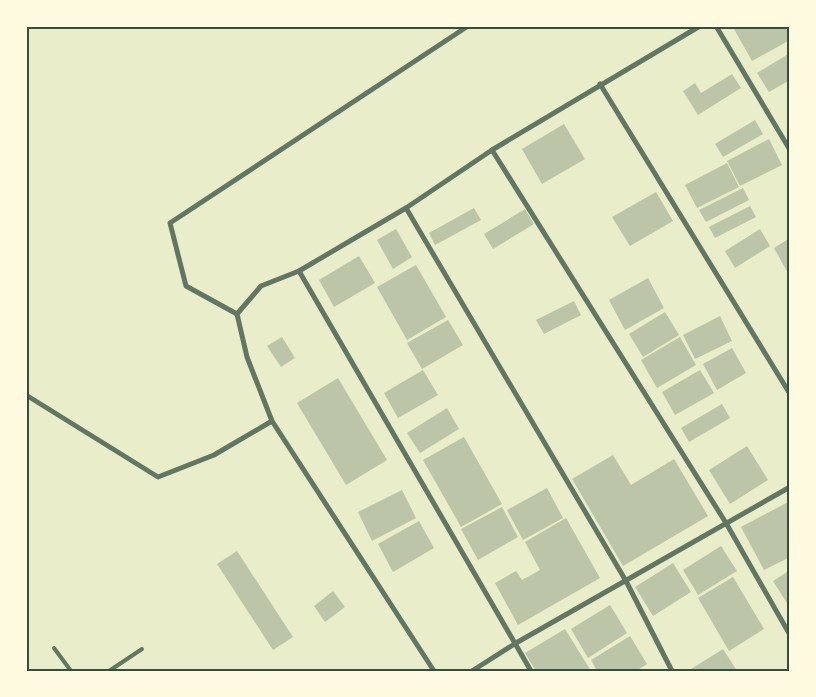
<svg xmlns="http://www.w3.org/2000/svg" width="816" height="697" font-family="Arial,sans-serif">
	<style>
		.building { fill: #bcc5a7 }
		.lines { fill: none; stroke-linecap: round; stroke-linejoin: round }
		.service { stroke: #617663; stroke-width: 4 }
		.minor { stroke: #617663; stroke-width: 5 }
		.neatline { fill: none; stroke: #344e41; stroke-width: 2 }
	</style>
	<rect width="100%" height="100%" fill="#e9edc9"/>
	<g class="building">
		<path d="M740,26H790V40L752,61L734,29Z"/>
		<path d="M790,53V80L769,92L757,73Z"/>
		<path d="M732,74L741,88L698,115L683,91L695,83L701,93Z"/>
		<path d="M755,120L763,134L723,157L715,144Z"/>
		<path d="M564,124L585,159L542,184L522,149Z"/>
		<path d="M769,139L782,165L740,186L727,161Z"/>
		<path d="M727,163L739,187L697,208L685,185Z"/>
		<path d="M743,188L749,200L706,222L699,210Z"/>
		<path d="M656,192L673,221L630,246L612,217Z"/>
		<path d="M750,206L756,217L715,238L709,227Z"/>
		<path d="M474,208L481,220L435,245L429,233Z"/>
		<path d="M525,209L534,224L493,249L484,234Z"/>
		<path d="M396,229L412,257L393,269L377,240Z"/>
		<path d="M760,229L770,246L735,268L725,251Z"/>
		<path d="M790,238V277L774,248Z"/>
		<path d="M359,256L375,283L334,307L319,280Z"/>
		<path d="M416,265L446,317L407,340L377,287Z"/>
		<path d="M648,278L664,308L625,330L609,300Z"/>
		<path d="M574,301L581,315L544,334L536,320Z"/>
		<path d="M665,312L679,335L643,357L629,334Z"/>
		<path d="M720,316L732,341L695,359L683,335Z"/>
		<path d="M448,320L463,345L422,369L407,343Z"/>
		<path d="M282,337L295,358L281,367L267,346Z"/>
		<path d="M680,337L696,365L657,388L641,360Z"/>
		<path d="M732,348L746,373L717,390L703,364Z"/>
		<path d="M423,370L438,395L398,418L384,393Z"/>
		<path d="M700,370L714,393L675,415L662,392Z"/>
		<path d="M338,378L387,460L346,485L297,403Z"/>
		<path d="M722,404L730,418L689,442L681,428Z"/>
		<path d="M447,408L459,429L420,453L407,433Z"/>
		<path d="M464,437L502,504L461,527L423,460Z"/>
		<path d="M747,446L768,480L730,504L709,470Z"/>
		<path d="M613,455L631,485L674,459L708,516L623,566L572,479Z"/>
		<path d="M547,488L563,518L523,540L507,510Z"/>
		<path d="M402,490L416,518L372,541L358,512Z"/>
		<path d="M790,501V557L764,570L741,527Z"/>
		<path d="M502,507L518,537L478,560L461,529Z"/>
		<path d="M566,518L600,578L518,625L495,583L516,571L522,580L540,570L525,542Z"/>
		<path d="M419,521L434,548L393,572L378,544Z"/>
		<path d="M721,546L737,571L698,595L683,570Z"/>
		<path d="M237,551L293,637L273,650L217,564Z"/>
		<path d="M673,563L691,592L653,616L635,587Z"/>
		<path d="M790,570V608L773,581Z"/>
		<path d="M733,577L764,629L729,651L698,598Z"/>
		<path d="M333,591L345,607L325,622L314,606Z"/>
		<path d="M610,605L627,633L588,658L571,629Z"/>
		<path d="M565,629L591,671H536L525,653Z"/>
		<path d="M630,636L647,664L636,671H597L591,660Z"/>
		<path d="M723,649L737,671H688Z"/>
	</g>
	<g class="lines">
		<g class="service">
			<path d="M54,648L71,671"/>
			<path d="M109,671L142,649"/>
		</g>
		<g class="minor">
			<path d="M716,26L790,150"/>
			<path d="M600,84L790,394"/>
			<path d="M492,150L726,523L790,635"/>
			<path d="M406,208L626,581L672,671"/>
			<path d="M299,271L531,671"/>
			<path d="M237,314L186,286L170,223L468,26"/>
			<path d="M26,395L158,477L214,455L272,421"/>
			<path d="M434,671L272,421L247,357L237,314L261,286L299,271L406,208L492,150L700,26"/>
			<path d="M472,671L516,643L790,487"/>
		</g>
	</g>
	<rect width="816" height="697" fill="none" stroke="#fefae0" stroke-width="55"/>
	<rect x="28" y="28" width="760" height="642" class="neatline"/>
</svg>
